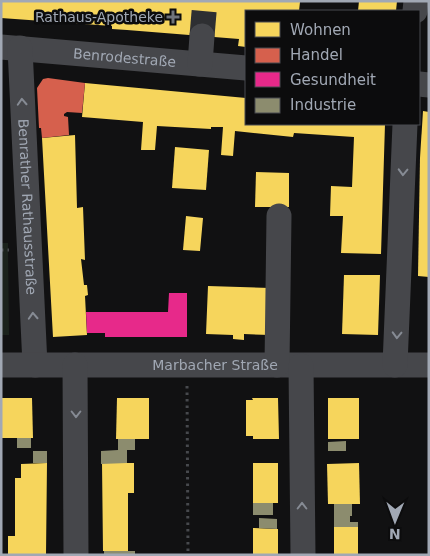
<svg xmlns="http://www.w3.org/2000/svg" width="430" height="556" font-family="'DejaVu Sans',sans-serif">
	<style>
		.green { fill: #1b221c }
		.homes { fill: #f6d55c }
		.shops { fill: #d6604d }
		.health { fill: #e7298a }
		.industry { fill: #8c8c6e }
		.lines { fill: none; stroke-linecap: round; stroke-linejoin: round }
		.minor-tunnel { stroke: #2e2f32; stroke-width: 25; stroke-dasharray: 25 12; stroke-linecap: butt }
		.path { stroke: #47494d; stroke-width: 3; stroke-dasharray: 2.5 4; stroke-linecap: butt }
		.minor { stroke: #46474b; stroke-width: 25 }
		.oneway { stroke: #868b94 }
		.poi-dot { fill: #6f737b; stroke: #0c0c0d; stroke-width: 2 }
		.labels { text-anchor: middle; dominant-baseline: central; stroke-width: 5; stroke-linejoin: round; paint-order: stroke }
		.poi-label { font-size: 14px; fill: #a1a8b4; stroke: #0c0c0d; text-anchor: end }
		.street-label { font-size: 14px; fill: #a1a8b4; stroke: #0c0c0d }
	</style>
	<rect width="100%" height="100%" fill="#111112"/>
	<path class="green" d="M1,243H8L9,335H1Z"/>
	<g class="homes">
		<path d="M1,1H292L300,2L299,11H246V47L238,46L239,39L127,30L112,29V26L1,18Z"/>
		<path d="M359,1H397L396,11H358Z"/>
		<path d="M85,83L246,98V124H385L381,254L341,253L343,216H330L331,186L352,187L354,137L294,133L293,137L235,131L233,156L221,155L223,127H211V129L157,126L155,150H141L143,122L82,117Z"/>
		<path d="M423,111L429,112V277L418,276L420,158Z"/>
		<path d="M75,135L77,208L83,207L85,260L81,259L84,285H87L88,295L85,296L87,335L53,337L42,138Z"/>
		<path d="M175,147L209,150L206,190L172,188Z"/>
		<path d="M256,172L289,173V207H255Z"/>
		<path d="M186,216L203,218L200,251L183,250Z"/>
		<path d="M344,275H380L378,335L342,334Z"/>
		<path d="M208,286L270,288V335L244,334V340L233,339V335L206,334Z"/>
		<path d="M1,398H32L33,438H1Z"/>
		<path d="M117,398H149V439H116Z"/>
		<path d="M252,398H278L279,439H253V436H246V400H253Z"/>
		<rect x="328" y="398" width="31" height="41"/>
		<path d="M47,463L46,555H8V536H15V478H21V464Z"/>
		<path d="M102,463H134V493H128V551H103Z"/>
		<rect x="253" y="463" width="25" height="40"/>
		<path d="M359,463L360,504H328L327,464Z"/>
		<rect x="334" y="527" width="24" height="28"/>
		<path d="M253,528L278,529V555H253Z"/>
	</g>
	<path class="shops" d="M48,78L85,83L82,113L67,112L64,114V116L68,117L69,135L42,138L41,128H39L37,88L43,79Z"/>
	<path class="health" d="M169,293H187V337H105V333H87L86,312H168Z"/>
	<g class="industry">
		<rect x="17" y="438" width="14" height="10"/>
		<path d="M118,439H135V450H127V463L101,464V451L118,450Z"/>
		<path d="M346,441V451H328V442Z"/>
		<rect x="33" y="451" width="14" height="12"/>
		<rect x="253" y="503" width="20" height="12"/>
		<path d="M334,504H352V516H350V522H358V527H334Z"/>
		<path d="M259,518L277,519V529L259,528Z"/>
		<rect x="104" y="551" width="31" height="4"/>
	</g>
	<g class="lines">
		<path class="minor-tunnel" d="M202,36L205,1"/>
		<g class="path">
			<path d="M1,250H9"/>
			<path d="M187,386L188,555"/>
		</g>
		<g class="minor">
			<path d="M415,11L416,1"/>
			<path id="s1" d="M1,47L246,68"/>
			<path id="s2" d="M20,48L35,365"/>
			<path d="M200,64L202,36"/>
			<path d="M419,84L429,85"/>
			<path id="s3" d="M1,365H429"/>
			<path d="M75,365L76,555"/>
			<path d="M277,365L279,216"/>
			<path d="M395,365L405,124"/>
			<path d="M301,366L303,555"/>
		</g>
	</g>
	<defs><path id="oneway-chevron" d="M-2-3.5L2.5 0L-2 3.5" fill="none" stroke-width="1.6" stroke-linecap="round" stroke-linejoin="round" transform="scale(1.25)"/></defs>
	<g class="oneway">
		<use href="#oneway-chevron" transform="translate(22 102) rotate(-93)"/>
		<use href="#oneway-chevron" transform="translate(403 172) rotate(92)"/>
		<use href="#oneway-chevron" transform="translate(33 316) rotate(-93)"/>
		<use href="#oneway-chevron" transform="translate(397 335) rotate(92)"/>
		<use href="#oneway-chevron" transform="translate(76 414) rotate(90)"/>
		<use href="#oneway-chevron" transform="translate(302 506) rotate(-90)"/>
	</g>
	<path class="poi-dot" d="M170.5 9.5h5v5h5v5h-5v5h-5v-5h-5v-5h5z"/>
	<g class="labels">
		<g class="poi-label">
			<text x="163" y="17">Rathaus-Apotheke</text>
		</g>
		<g class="street-label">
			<text stroke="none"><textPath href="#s1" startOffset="124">Benrodestraße</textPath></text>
			<text stroke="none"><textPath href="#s2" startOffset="159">Benrather Rathausstraße</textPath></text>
			<text stroke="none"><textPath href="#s3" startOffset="214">Marbacher Straße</textPath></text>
		</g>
	</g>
	<rect width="430" height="556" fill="none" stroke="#a1a8b4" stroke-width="5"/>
	<rect x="245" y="10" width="175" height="115" fill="#0c0c0d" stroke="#484a50"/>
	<rect x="255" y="22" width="25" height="15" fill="#f6d55c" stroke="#484a50"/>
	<text x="290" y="35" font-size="15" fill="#a1a8b4">Wohnen</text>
	<rect x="255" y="48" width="25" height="15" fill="#d6604d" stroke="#484a50"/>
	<text x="290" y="60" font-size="15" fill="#a1a8b4">Handel</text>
	<rect x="255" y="72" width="25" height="15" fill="#e7298a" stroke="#484a50"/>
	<text x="290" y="85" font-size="15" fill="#a1a8b4">Gesundheit</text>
	<rect x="255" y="98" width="25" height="15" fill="#8c8c6e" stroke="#484a50"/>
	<text x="290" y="110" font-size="15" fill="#a1a8b4">Industrie</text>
	<g transform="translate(395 521) rotate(181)" stroke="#0c0c0d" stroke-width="4" paint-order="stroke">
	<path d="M0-4L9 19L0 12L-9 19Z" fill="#a1a8b4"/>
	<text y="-8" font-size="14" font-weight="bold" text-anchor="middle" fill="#a1a8b4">N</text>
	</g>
</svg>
